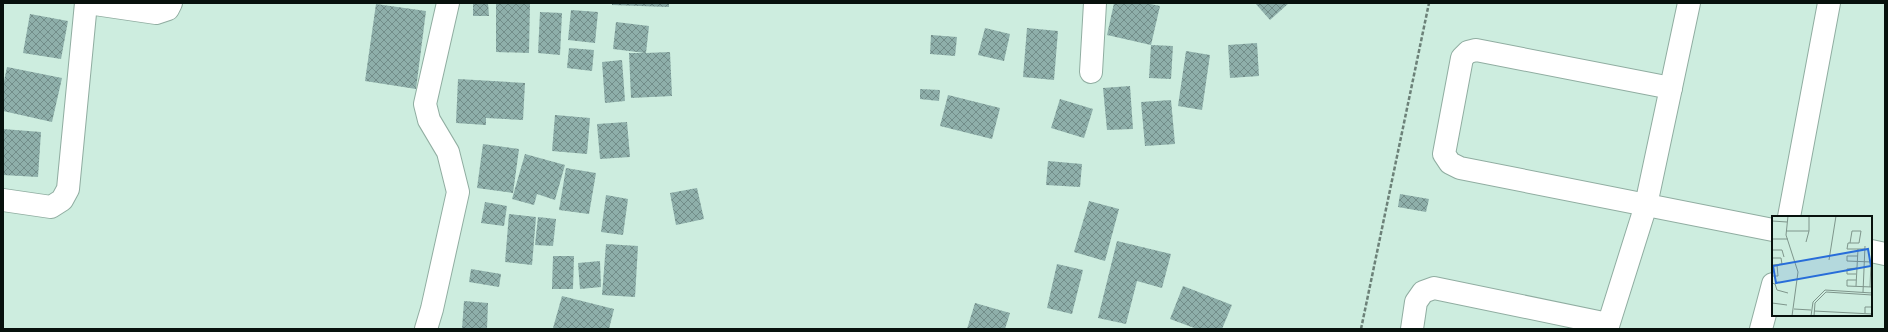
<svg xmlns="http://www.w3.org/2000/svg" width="1888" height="332" font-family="Helvetica,sans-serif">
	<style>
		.building { fill: url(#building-cross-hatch) }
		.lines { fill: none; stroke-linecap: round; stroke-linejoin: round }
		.minor-casing { stroke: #90ada1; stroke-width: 24 }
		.path { stroke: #6c8178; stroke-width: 2.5; stroke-dasharray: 4 2; stroke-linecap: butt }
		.minor { stroke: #fff; stroke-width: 22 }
		.inset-road { fill: none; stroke: #7e958b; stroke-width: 1 }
		.view { fill: #286dd9; fill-opacity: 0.15; stroke: #286dd9; stroke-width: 2 }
		.inset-edge { fill: none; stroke: #07110d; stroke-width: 2 }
	</style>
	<defs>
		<pattern id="building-cross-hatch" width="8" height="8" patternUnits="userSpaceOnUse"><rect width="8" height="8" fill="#8eafaa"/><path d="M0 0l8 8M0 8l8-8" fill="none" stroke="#728d89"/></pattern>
	</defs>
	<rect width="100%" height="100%" fill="#cdeddf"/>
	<g class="building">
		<path d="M473,3H488L489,16H473Z"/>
		<path d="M496,3H530L529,53L496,52Z"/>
		<path d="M612,3H669V7L612,5Z"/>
		<path d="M1114,3H1145L1160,6L1151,45L1107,35Z"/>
		<path d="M1255,3H1289L1270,20Z"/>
		<path d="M376,4L426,11L416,89L365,81Z"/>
		<path d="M571,10L598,12L595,43L568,40Z"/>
		<path d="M540,12L562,13L560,55L538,53Z"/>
		<path d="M30,14L68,21L61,59L23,53Z"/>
		<path d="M616,22L649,26L646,53L670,52L672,96L631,98L629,53H645L613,49Z"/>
		<path d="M985,28L1010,34L1004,61L978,55Z"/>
		<path d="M1027,28L1058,31L1054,80L1023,77Z"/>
		<path d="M931,35L957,37L955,56L930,54Z"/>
		<path d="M1257,43L1259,76L1230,78L1228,45Z"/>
		<path d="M1151,45L1173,46L1171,79L1149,78Z"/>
		<path d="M569,48L594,50L592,71L567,68Z"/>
		<path d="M1186,51L1210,55L1202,110L1178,106Z"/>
		<path d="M622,60L625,101L605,103L602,62Z"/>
		<path d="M7,67L62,78L52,122L3,111V86Z"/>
		<path d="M458,79L525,83L523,120L486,118V125L456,123Z"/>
		<path d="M1130,86L1133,129L1107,130L1103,88Z"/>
		<path d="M920,89L940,90L939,101L920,99Z"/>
		<path d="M948,95L1000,108L992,139L940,126Z"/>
		<path d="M1060,99L1093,109L1084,138L1051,128Z"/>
		<path d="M1171,100L1175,144L1145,146L1141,102Z"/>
		<path d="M555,115L590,118L587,154L552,151Z"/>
		<path d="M627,122L630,157L600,159L597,124Z"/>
		<path d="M3,129L41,132L38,177L3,175Z"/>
		<path d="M483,144L519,149L513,193L477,188Z"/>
		<path d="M525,154L565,165L555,200L537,194L534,205L512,199Z"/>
		<path d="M1048,161L1082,164L1080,187L1046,185Z"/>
		<path d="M566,168L596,173L589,214L559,210Z"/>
		<path d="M697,188L704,219L676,225L670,193Z"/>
		<path d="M1400,194L1429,199L1426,212L1398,207Z"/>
		<path d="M606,195L628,199L623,235L601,232Z"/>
		<path d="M1089,201L1119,209L1105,261L1074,252Z"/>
		<path d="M485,202L507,206L504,226L481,223Z"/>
		<path d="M509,214L536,217L532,265L505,262Z"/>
		<path d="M538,217L556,219L553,246L535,245Z"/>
		<path d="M1117,241L1171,254L1162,288L1137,281L1126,324L1098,318Z"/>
		<path d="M606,244L638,246L635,297L602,295Z"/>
		<path d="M553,256H574L573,289H552Z"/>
		<path d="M600,261L601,287L580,289L578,263Z"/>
		<path d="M1057,264L1083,270L1072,314L1047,308Z"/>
		<path d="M471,269L501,274L499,287L469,282Z"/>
		<path d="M1183,286L1232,305L1222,329H1197L1170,319Z"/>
		<path d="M562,296L614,309L609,329L553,328Z"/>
		<path d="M464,301L488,303L487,329H462Z"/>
		<path d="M975,303L1010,313L1005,329H967Z"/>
	</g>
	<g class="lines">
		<g class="minor-casing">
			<g id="minor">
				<path d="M88,3L156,13L168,9L171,3"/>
				<path d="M1091,72L1095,3"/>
				<path d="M1671,88L1476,50L1468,52L1462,58L1444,154L1450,163L1460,168L1773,230"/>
				<path d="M3,200L51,207L62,200L68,189L86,3"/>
				<path d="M1789,217L1829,3"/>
				<path d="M1871,251L1885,254"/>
				<path d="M426,329L432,309L458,192L448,152L429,120L425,104L448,3"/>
				<path d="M1412,329L1416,302L1423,292L1434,288L1608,324"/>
				<path d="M1607,329L1646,205L1689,3"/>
				<path d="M1761,329L1773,284"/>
			</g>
		</g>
		<path class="path" d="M1361,329L1429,3"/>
		<use href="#minor" class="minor"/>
	</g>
	<g transform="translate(1772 216)">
		<rect width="100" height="100" fill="#cdeddf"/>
		<path class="inset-road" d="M16,0L14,19L26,56L20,100M0,5L15,6M14,15H37M0,23H16M34,26L37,15V0M78,27L80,15H89L87,27H76L75,33H93M0,34H10L12,41M86,40H75V45L100,46M0,42H9L10,48L0,49M57,44L64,0M84,58H75V53L85,52M0,60H6L5,49M84,64H75V70L100,71M0,67L3,68L5,74L16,77M84,70L86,33M98,71L99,46M91,76L93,30M0,87L15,89M22,93L39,94M42,95L100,98M93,97V91H100M39,100L41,86L53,74L100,77M42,100L43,87L54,76L100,79"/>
		<path class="view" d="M96,33L99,50L4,67L1,50Z"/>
		<rect width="100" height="100" class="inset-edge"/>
	</g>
	<rect width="1888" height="332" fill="none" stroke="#07110d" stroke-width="8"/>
</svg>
